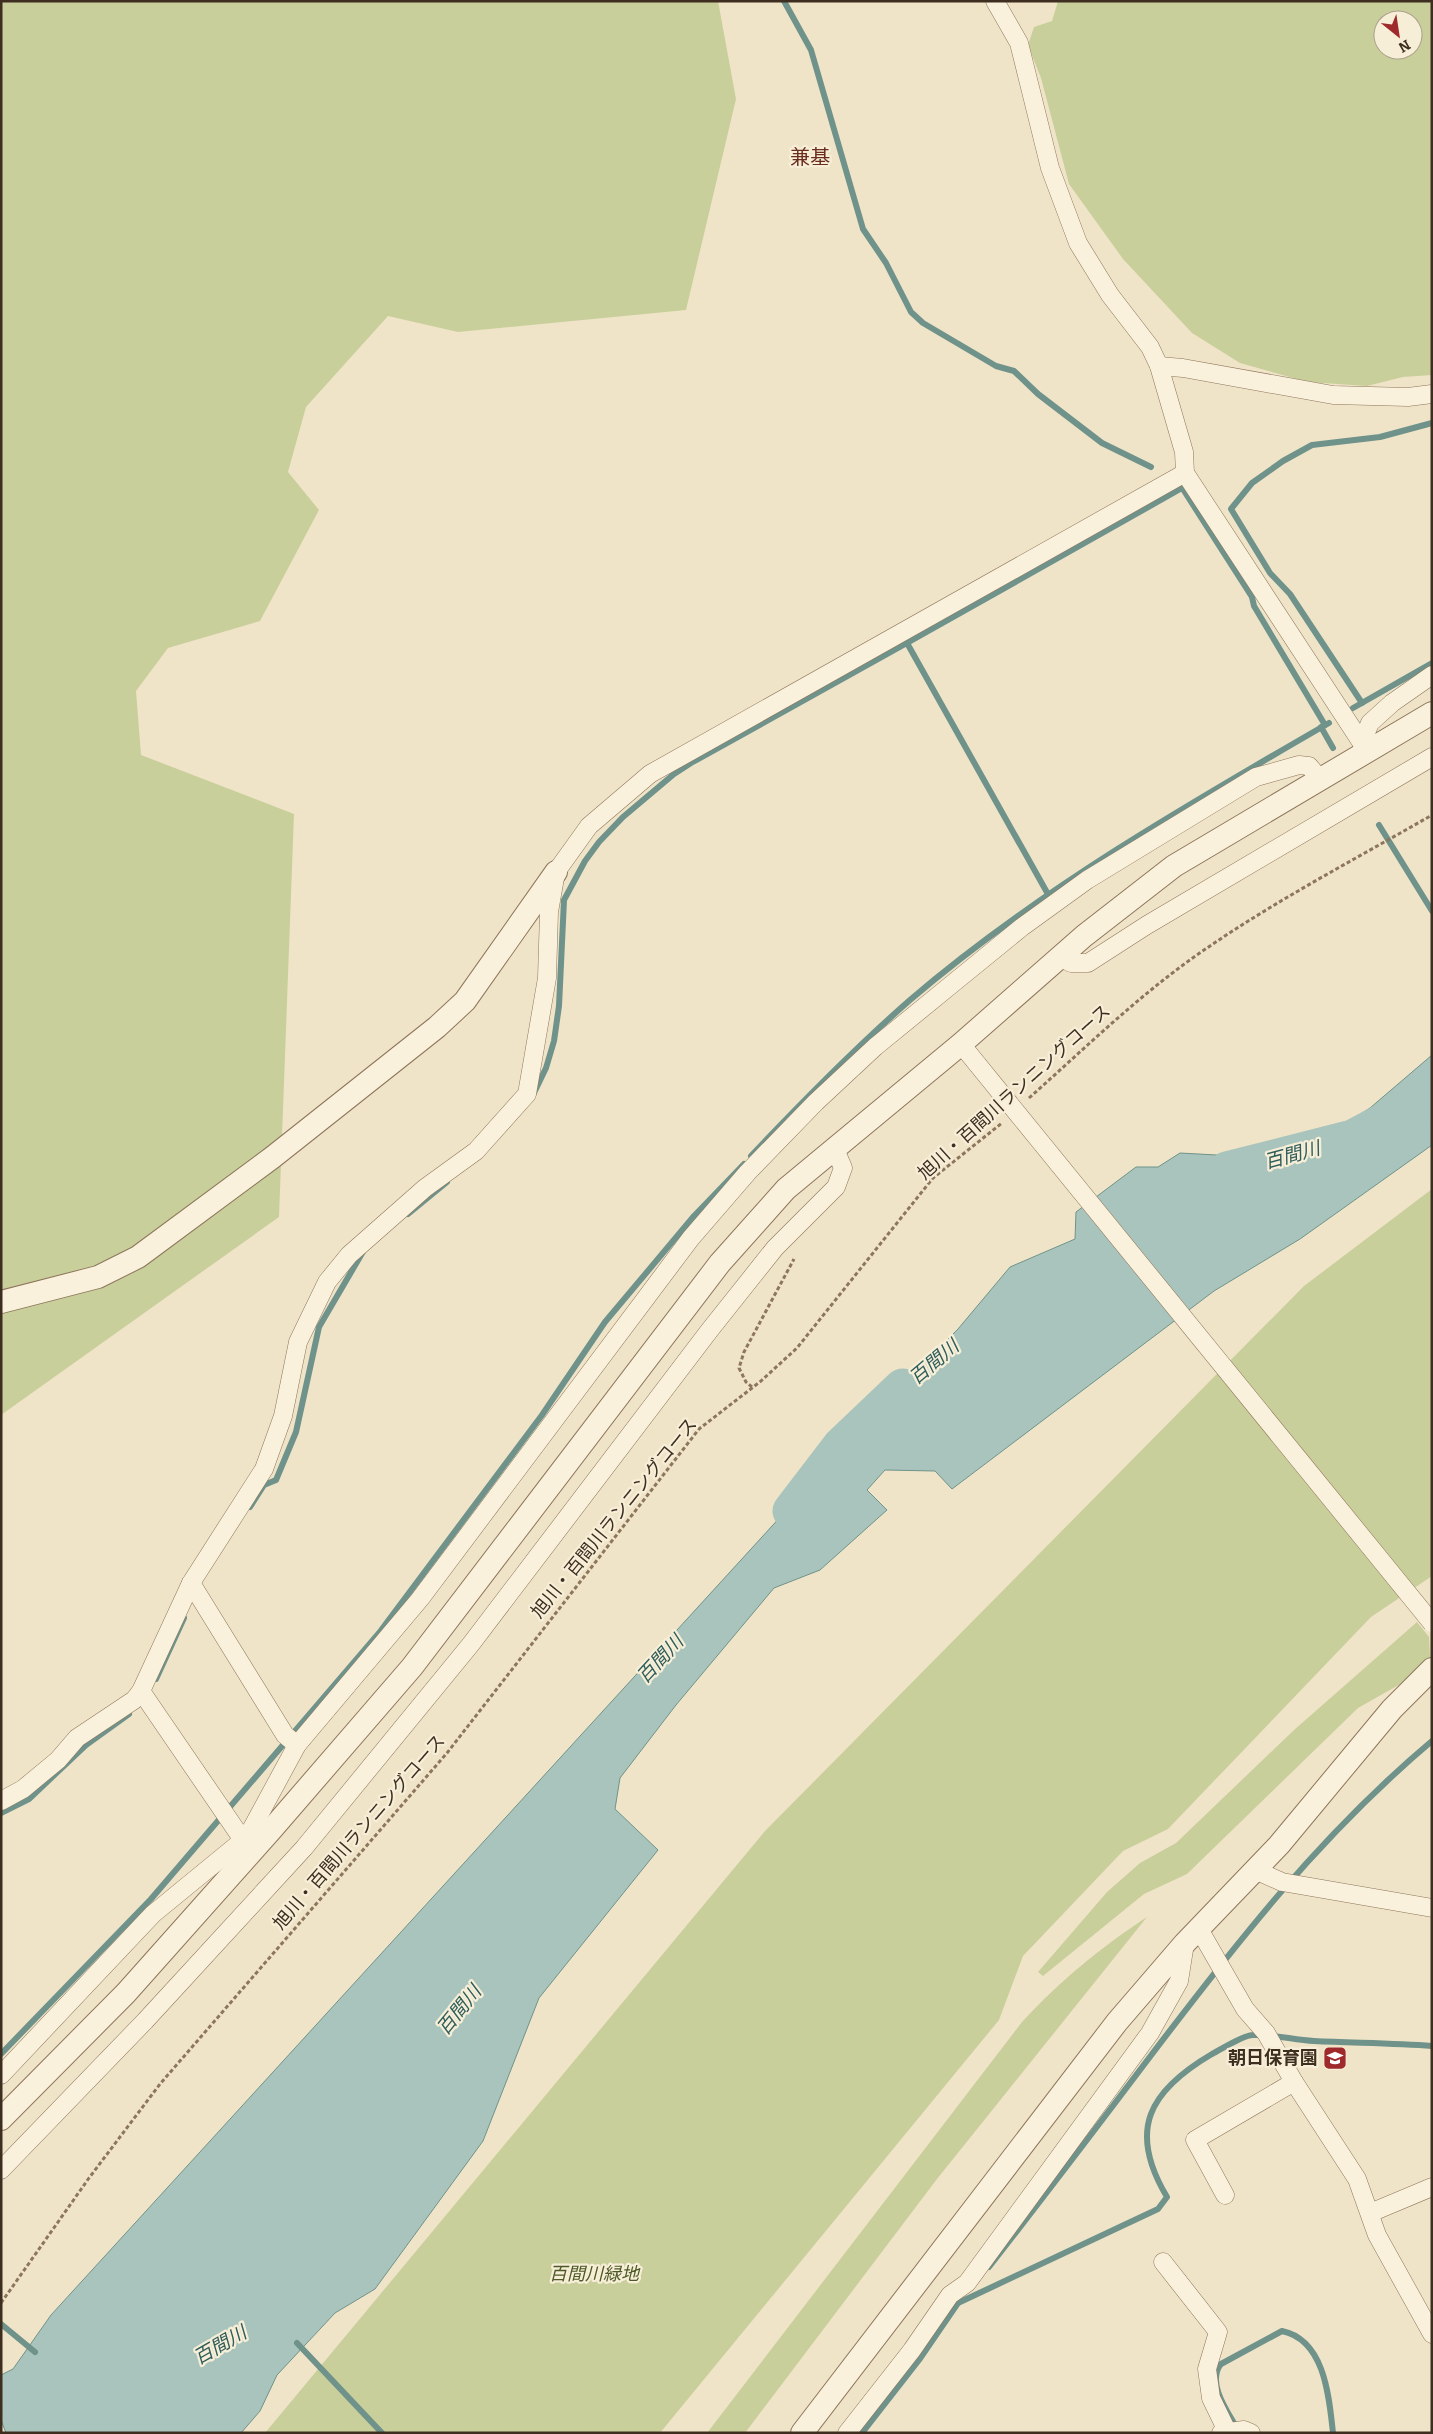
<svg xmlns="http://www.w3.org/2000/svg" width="1433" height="2434" font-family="Bitter,'Noto Sans JP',serif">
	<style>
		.green { fill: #c9cf9b; fill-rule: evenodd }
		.water { fill: #a9c4bc; stroke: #6f938a }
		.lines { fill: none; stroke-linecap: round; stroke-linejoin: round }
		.stream { stroke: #6f938a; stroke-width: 6 }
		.river { stroke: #a9c4bc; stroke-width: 39 }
		.minor-casing { stroke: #8d765c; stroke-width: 19 }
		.tertiary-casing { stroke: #8d765c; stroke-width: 24 }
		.path { stroke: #8d765c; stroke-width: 3; stroke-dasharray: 4 2.5; stroke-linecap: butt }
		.minor { stroke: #faf1dc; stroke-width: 18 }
		.tertiary { stroke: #faf1dc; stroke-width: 22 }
		.minor-bridge-casing { stroke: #8d765c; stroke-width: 19; stroke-linecap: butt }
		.minor-bridge { stroke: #faf1dc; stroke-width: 18 }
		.labels { text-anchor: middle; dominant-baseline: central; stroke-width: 4.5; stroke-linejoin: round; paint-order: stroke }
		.street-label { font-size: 18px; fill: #3d2e20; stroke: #f7eed8 }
		.poi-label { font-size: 18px; font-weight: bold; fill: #3d2e20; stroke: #f7eed8; text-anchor: end }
		.park-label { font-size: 18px; font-style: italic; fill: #4d5a26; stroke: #f7eed8 }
		.water-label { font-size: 19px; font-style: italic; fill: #2f5d5a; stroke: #f7eed8 }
		.quarter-label { font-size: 20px; fill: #6b2e1e; stroke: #f7eed8 }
	</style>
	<rect width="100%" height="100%" fill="#f0e4c8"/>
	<g class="green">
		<path d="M1,1H718L736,99L686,310L458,332L388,316L306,407L288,472L319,510L260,621L168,648L136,691L141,755L294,814L279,1217L1,1415Z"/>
		<path d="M1058,1H1432V375L1403,377L1367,386L1307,382L1240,363L1192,333L1123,259L1069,184L1041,78L1028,45L1034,27L1052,21ZM1383,20H1413V50H1383Z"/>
		<path d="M1432,1189V1576L1371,1617L1168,1829L1123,1851L1023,1956L999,2020L660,2433H265L765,1831L1304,1286Z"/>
		<path d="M1417,1622L1429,1637L1430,1657L1404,1682L1358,1708L1187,1874L1144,1894L1043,1976L1038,1972L1107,1892L1140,1863L1176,1843L1294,1730Z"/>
		<path d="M1147,1917L937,2179L745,2433H707L1022,2022C1061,1980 1100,1948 1147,1917Z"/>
	</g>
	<path class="water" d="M1432,1055V1145L1300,1239L1214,1291L952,1489L935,1471L885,1470L867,1490L887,1510L820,1570L774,1588L676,1705L620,1778L615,1809L658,1850L539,1998L483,2141L375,2289L335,2313L277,2375L260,2411L241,2433H6L1,2420V2375L13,2369L51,2315L889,1398L958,1329L1010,1267L1075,1239L1076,1212L1136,1167H1158L1180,1153L1290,1159L1370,1108Z"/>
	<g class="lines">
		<g class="stream">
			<path d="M784,1L811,50L863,229L886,263L911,312L923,323L996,366L1014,371L1038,394L1102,443L1151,467"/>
			<path d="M1181,486L1252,597L1254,606L1325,725"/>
			<path d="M1362,703L1290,594L1270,573L1231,509L1252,483L1283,461L1312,445L1380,437L1432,423"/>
			<path d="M1353,708L1432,663"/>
			<path d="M1321,727L1333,748"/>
			<path d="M1379,825L1432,911"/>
			<path d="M1049,896L907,643L1182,488"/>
			<path d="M532,1097L546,1068L554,1041L559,1006L564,900L585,861L599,842L623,817L674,774L691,763L907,643"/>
			<path d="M751,1156C802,1102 854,1049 910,1000C1036,892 1185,806 1329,723"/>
			<path d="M408,1214L447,1182"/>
			<path d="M250,1507L264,1485L276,1480L296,1432L319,1327L364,1250"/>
			<path d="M156,1679L184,1618"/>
			<path d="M1,1813L29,1799L86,1745L129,1714"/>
			<path d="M1,2054L151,1899L379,1633L542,1415L605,1322L694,1216L744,1164"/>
			<path d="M989,2267C1042,2199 1094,2131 1146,2062C1233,1947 1320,1835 1432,1741"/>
			<path d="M1,2324L35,2352"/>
			<path d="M297,2343L382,2433"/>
			<path d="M1238,2430C1228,2412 1206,2383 1221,2364L1282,2331C1325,2340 1329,2397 1333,2433"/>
			<path d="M862,2433L919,2360L958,2303L1158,2209L1167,2197C1127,2130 1149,2091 1212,2054C1222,2049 1243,2035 1253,2035C1273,2034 1294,2040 1314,2041C1353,2043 1393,2043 1432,2046"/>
		</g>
		<g class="river">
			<path d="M1227,1171L1353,1139L1432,1097"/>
			<path d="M792,1511L841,1447L903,1388"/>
		</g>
		<g class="minor-casing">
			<g id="minor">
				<path d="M995,1L1019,43L1050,168L1078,243L1110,295L1150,347L1159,366L1184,452L1185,473L1367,751"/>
				<path d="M1159,366L1183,368L1333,395L1408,397L1432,394"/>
				<path d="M1362,742L1370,723L1392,703L1432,675"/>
				<path d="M1060,957L1071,963H1088L1147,925L1432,757"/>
				<path d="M961,1044L978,1065"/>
				<path d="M191,1583L285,1735L297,1745"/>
				<path d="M141,1691L249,1849"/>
				<path d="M1,1801L23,1789L58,1760L77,1738L134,1700L141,1691L191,1583L264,1469L283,1416L298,1342L327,1282L349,1255L425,1188L476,1151L527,1094L547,978L549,912L556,872L589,826L650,774L1185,473"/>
				<path d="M1255,1870L1282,1882L1432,1908"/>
				<path d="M1199,1929L1245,2009L1266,2033L1294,2082L1357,2179L1377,2235L1432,2334"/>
				<path d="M1,2075L153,1914L242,1841L252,1828L297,1745L420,1599L691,1238L748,1172L816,1102L875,1047L946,989L1022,927L1087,880L1256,777L1299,765L1309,766L1320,779"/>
				<path d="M1,2170L145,2021L304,1848L471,1644L709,1331L775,1248L836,1187L843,1168L835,1149"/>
				<path d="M1225,2195L1195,2140L1294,2082"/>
				<path d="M1370,2213L1432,2187"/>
				<path d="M1163,2262L1218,2332L1207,2369L1211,2398L1227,2431"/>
				<path d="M847,2433L912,2350L950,2295L967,2283L1150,2033L1179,1981L1185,1943"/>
				<path d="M1221,2433L1244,2430L1251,2433"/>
			</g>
		</g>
		<g class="tertiary-casing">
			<g id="tertiary">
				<path d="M1,1302L98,1277L138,1257L273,1157L437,1027L465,1001L556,872"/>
				<path d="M1,2119L126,1993L272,1829L412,1667L720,1263L786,1189L961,1044L1084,936L1174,866L1432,713"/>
				<path d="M802,2433L1117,2022L1185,1943L1279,1845L1392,1709L1432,1669"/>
			</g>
		</g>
		<g class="path">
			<path d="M1029,1098C1083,1050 1135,999 1194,957C1269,904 1352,861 1432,815"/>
			<path d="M752,1387L746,1382L739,1368L744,1352L794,1259"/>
			<path d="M1,2303L89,2178L160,2084L447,1753L699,1429L761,1381L797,1348L933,1178L1002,1123"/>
		</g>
		<use href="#minor" class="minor"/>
		<use href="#tertiary" class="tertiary"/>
		<g class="minor-bridge-casing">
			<path id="minor-bridge" d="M978,1065L1432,1623"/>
		</g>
		<use href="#minor-bridge" class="minor-bridge"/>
	</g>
	<defs>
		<g id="school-square" transform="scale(1.25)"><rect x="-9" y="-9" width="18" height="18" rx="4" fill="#9e2a2b" stroke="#f7eed8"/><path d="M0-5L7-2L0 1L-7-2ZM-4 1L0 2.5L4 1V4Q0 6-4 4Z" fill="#fff"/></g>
	</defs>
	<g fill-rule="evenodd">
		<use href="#school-square" x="1335" y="2058"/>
	</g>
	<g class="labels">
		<g class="street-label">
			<text transform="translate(1014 1092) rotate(-42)">旭川・百間川ランニングコース</text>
			<text transform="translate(614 1518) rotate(-51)">旭川・百間川ランニングコース</text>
			<text transform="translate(359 1832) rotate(-49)">旭川・百間川ランニングコース</text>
		</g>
		<g class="poi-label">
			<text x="1318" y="2058">朝日保育園</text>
		</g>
		<g class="park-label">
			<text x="594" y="2274">百間川緑地</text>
		</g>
		<g class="water-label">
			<text transform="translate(1292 1155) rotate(-15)">百間川</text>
			<text transform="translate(934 1362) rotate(-40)">百間川</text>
			<text transform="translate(660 1659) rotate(-47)">百間川</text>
			<text transform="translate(459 2010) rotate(-51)">百間川</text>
			<text transform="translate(220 2345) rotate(-30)">百間川</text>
		</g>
		<g class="quarter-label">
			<text x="810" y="157">兼基</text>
		</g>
	</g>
	<rect width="1433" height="2434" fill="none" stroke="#3d2e20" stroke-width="5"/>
	<g transform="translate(1398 35) rotate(150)"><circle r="24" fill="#f7eed8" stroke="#ada18e"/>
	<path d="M0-4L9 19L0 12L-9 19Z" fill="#9e2a2b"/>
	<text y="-8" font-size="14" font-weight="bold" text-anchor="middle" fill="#3d2e20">N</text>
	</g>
</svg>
